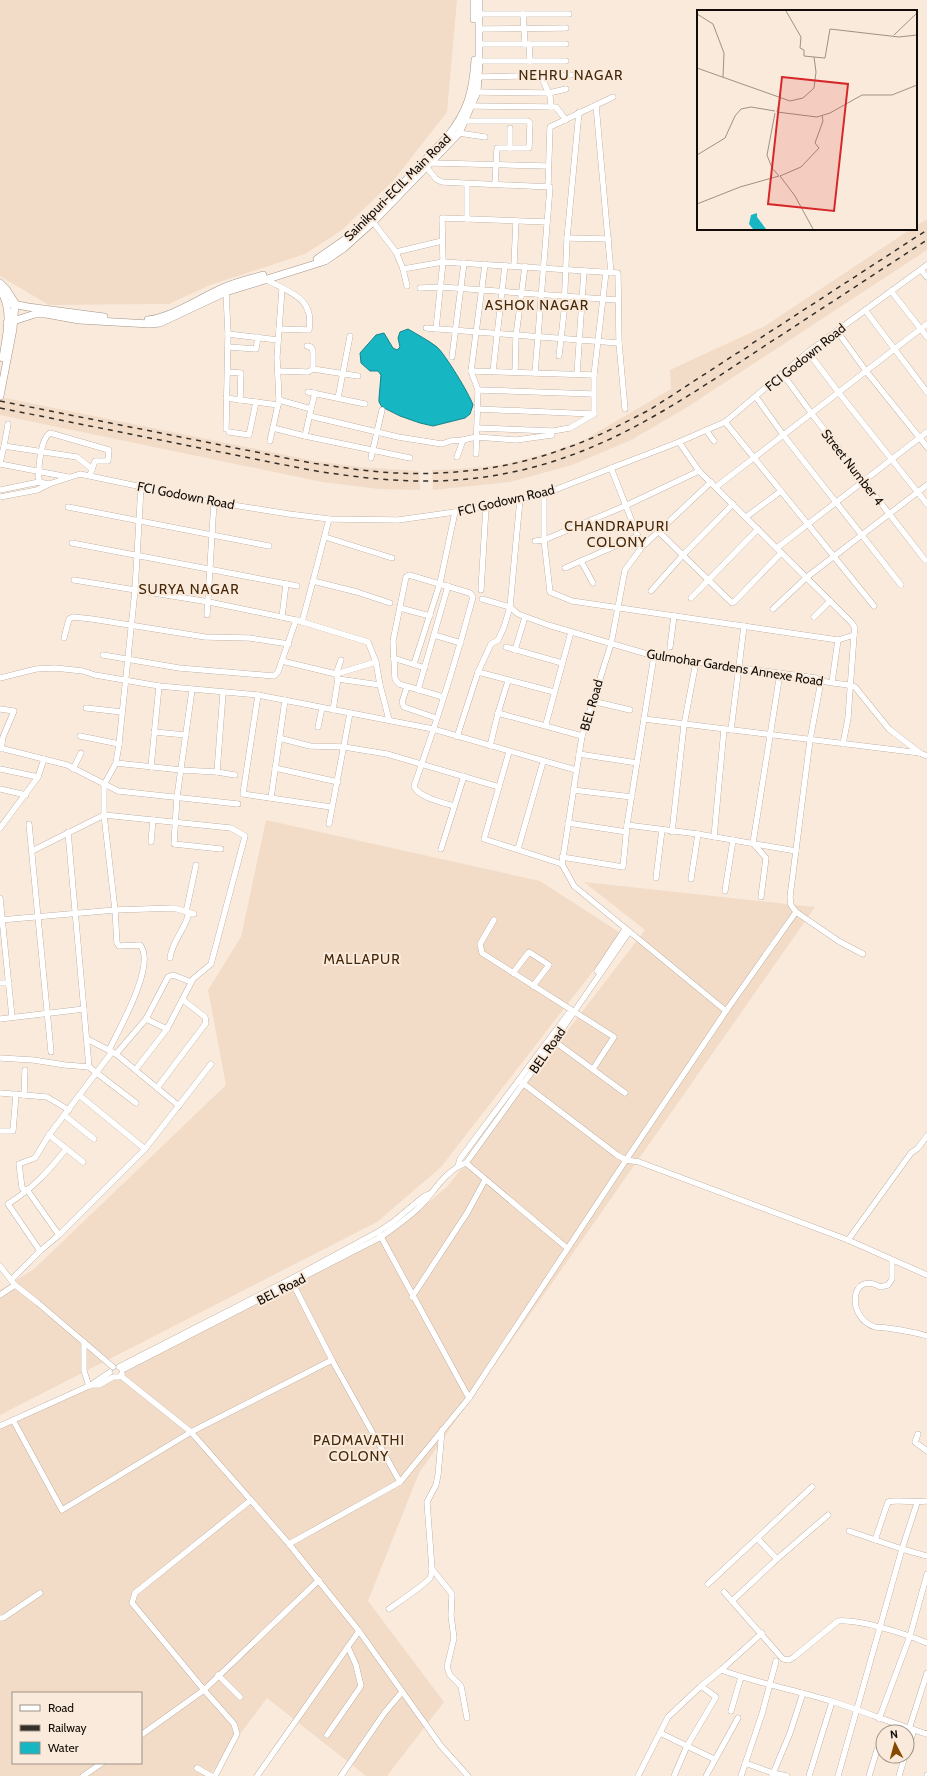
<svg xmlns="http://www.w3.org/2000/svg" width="927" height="1776" font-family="Cabin,sans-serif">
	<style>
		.built { fill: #f2dcc8; fill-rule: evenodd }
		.water { fill: #17b6c3; stroke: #15838b }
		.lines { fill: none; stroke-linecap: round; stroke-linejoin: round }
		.minor-casing { stroke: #a39487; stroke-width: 6 }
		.major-casing { stroke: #a39487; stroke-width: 8 }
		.minor { stroke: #fff; stroke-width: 5.5 }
		.major { stroke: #fff; stroke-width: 7 }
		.rail { stroke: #352f28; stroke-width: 1.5; stroke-dasharray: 5 5; stroke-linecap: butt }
		.labels { text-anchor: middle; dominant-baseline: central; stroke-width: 4; stroke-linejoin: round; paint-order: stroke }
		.street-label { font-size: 13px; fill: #110c07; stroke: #faeadb }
		.neighbourhood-label { font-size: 14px; letter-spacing: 1px; fill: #442709; stroke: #faeadb }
		.inset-road { fill: none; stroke: #9d9186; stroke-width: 1 }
		.view { fill: #d62828; fill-opacity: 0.15; stroke: #d62828; stroke-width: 2 }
		.inset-edge { fill: none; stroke: #110c07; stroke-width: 2 }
	</style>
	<rect width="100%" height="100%" fill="#faeadb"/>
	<g class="built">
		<path d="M0,0H457L447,112L393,181L342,230L305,254L210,285L169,304L49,305L0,276Z"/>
		<path d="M927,219V250L689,406L631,440L572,465L510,482L433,490L432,470L459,469L501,465L549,453L582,441L671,389L670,370L765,326L911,229H916V226Z"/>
		<path d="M0,397L315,461L360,467L419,471L420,490L379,489L322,482L0,415Z"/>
		<path d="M266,820L540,881L622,934L441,1167L377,1222L0,1415V1290L34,1269L226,1085L208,990L241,937Z"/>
		<path d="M584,882L815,907L419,1473L368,1601L444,1702L387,1776H366L267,1698L209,1776H0V1429L90,1388L394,1231L447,1187L645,930ZM13,1693H141V1763H13Z"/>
	</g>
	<path class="water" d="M408,329C418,335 428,340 437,347C445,354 470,395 473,405L470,414L465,418L433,426L420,423L400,416L382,407L379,402V398L381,375L378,371H370L361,363L360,353L376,335L384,333L393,348L397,350L400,347L398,338L400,332Z"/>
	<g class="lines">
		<g class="minor-casing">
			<g id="minor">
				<path d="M479,14H569"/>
				<path d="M523,14L525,44"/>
				<path d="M479,29L566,28"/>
				<path d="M479,44H566"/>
				<path d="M529,44L530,61"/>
				<path d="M479,61H566"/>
				<path d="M541,76L550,96L551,107"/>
				<path d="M479,77L571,75"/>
				<path d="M477,92L549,93L566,89"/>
				<path d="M596,105L611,273"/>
				<path d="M472,106L556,107L566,120"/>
				<path d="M465,121H528L530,123L529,148H497L495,184"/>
				<path d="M459,133L485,137"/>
				<path d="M510,148V128"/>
				<path d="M431,163L547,166"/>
				<path d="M424,164L436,179L442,182L550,187L535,373"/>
				<path d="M467,184V219"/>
				<path d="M548,186L550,127L613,97"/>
				<path d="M373,222L396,252L403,269L407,286"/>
				<path d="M567,238L609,239"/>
				<path d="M396,252L442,241"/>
				<path d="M514,265L516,221"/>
				<path d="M403,269L443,262L618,273L619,343L625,409"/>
				<path d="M921,270L927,277"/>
				<path d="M265,279C288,292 315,297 309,330L279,329"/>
				<path d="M420,288L441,287L617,300"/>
				<path d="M891,291L927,337"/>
				<path d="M865,310L927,392"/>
				<path d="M426,328L619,343"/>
				<path d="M436,329L443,262L442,218L547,222"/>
				<path d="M837,331L866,371L927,447"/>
				<path d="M228,334L278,340"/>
				<path d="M307,346L311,347L313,351V369L358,376"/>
				<path d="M228,347L256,349L258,337"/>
				<path d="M808,352L839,393L927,504"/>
				<path d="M559,356L564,312L567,238L579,112"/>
				<path d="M452,357L464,263"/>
				<path d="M278,371L308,372L313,369"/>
				<path d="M471,371L594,375"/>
				<path d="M493,371L505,265"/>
				<path d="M228,372L241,373L240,400"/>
				<path d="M515,372L516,336L525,266"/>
				<path d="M782,373L812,414L925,560"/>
				<path d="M577,374L584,271"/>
				<path d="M478,390L593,394"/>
				<path d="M308,392L365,404"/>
				<path d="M756,397L784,436L901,585"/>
				<path d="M226,398L256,402L249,435L229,432"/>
				<path d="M338,398L350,336"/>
				<path d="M279,400L311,409L305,436L410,458"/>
				<path d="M256,402L278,405"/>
				<path d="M311,409L315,393"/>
				<path d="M477,409L593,414"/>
				<path d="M594,414V375L606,272"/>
				<path d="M310,416L398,437L442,444L450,441L463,440L476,437L516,440L552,435"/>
				<path d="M725,422L874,606"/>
				<path d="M273,428L305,436"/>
				<path d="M477,428L553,431L570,428L594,414"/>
				<path d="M226,429L228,334L226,292"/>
				<path d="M706,430L714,441"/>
				<path d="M270,441L279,400L277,357L282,289"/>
				<path d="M679,442L699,471L852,623L855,628L854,635L838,640"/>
				<path d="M4,446L8,424"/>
				<path d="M476,454L478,390L471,371L485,264"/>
				<path d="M457,457L463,440"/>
				<path d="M371,458L382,410"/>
				<path d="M0,463L4,446L77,457L92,469"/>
				<path d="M0,464L68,477"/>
				<path d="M611,468L642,547L625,570L611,644L582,736L562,864L574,886L726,1011"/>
				<path d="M39,482C38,471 40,439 50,433L109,450L108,461H95L90,475"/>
				<path d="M716,487L927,324"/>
				<path d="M0,490L39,482L49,484"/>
				<path d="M544,494V540L550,592L572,601L838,640L832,682"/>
				<path d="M0,497L37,490L49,484L80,474L214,502L289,514L329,519L398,520L455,512L544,494L679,442L725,422L808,352L927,265"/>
				<path d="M68,507L269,546"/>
				<path d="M746,517L781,491"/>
				<path d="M329,519L313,581L357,592L390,603"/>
				<path d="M658,531L732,603L734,602L781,553"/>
				<path d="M325,537L392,558"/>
				<path d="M535,541L544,540L625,506L699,471"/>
				<path d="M72,543L297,586"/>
				<path d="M642,547L711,482"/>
				<path d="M777,548L927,432"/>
				<path d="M581,561L593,583"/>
				<path d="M565,568L638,536"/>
				<path d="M74,580L209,602L296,620L368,642L376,662L380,685"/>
				<path d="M481,590L486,507"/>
				<path d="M651,591L683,555L733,504"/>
				<path d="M691,598L758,529"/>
				<path d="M482,599L510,607L518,614L548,625L654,656L816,678C826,685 843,682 855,687L889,729L920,753"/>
				<path d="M400,608L430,616"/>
				<path d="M773,609L807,577L927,485"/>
				<path d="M207,615L214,502"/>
				<path d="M282,617L286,584"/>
				<path d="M814,617L830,601"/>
				<path d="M302,622L313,581"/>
				<path d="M434,635L461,643"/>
				<path d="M64,638L69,619L73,617L92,619L205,637L249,638L289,644"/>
				<path d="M506,647L562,663"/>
				<path d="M670,647L674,616"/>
				<path d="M515,650L525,617"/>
				<path d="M103,655L179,668L274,676L278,672L296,620"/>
				<path d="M393,658L425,668"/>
				<path d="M282,661L336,674L338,679L333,710"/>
				<path d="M414,664L440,583L455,512"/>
				<path d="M478,672L491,644L498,640L504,627L510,607L520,499"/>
				<path d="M336,674L376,662"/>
				<path d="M336,674L341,660"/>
				<path d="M0,678L36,669L55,668L83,671L95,675L159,686L258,695L433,729L576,770"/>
				<path d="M338,679L380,685L389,720"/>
				<path d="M407,687L402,702L404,707L436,718"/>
				<path d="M192,690L177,797L174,844L221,849"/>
				<path d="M418,690L448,586"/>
				<path d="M258,695L243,794L331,807"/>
				<path d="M443,697L399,684L395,679L393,641L406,577L409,575L470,593L473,597C456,661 436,724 414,786C417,797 444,803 454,806"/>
				<path d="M592,701L630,710"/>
				<path d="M86,708L122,712"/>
				<path d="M0,709L14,711L3,737L1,749"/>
				<path d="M498,713L582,736"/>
				<path d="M644,719L920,753L927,756"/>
				<path d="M546,724L571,632"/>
				<path d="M318,727L322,708"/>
				<path d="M731,730L744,626"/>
				<path d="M154,732L186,735"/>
				<path d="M80,736L119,744"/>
				<path d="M457,737L478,672L554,692"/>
				<path d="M279,738L310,746L344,747L387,754L499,787"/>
				<path d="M843,744L848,718L854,635"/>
				<path d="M490,746L498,713L508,681"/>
				<path d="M0,748L67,765L118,791L238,804"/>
				<path d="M509,752L484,839L562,864"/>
				<path d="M579,754L637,763"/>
				<path d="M116,763L181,770L217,772L235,775"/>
				<path d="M151,767L159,686"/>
				<path d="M275,768L338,782"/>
				<path d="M0,769L38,777L44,759"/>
				<path d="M73,769L81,753"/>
				<path d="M217,772L223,693"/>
				<path d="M0,789L26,795"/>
				<path d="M573,790L632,797"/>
				<path d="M271,798L285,700"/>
				<path d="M568,823L627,832"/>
				<path d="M29,824L51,1052"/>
				<path d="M329,824L350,713"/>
				<path d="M627,825L698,834L796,851"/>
				<path d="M0,828L38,777"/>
				<path d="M68,832L89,1067"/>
				<path d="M672,832L684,725L696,662"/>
				<path d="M714,837L724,729"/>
				<path d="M151,842L153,820"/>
				<path d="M441,849L464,776"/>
				<path d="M518,849L543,762"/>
				<path d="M32,851L104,815L231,828L245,836L211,964L193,979L167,1029L136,1069"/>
				<path d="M562,857L623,867L627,825L654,656"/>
				<path d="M656,878L662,830"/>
				<path d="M691,879L698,834"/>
				<path d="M725,891L733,840"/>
				<path d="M761,897L766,858L753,843L780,673"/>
				<path d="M0,898L12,1017"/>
				<path d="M186,912L196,865"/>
				<path d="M796,912L840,942L863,954"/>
				<path d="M0,920L115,910L174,908L194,914"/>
				<path d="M494,920L480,944L482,953L614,1037L593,1069"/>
				<path d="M170,958C172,941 185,930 189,913"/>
				<path d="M597,971L625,929"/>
				<path d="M513,973L529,952L549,965L533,986"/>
				<path d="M0,983H9"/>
				<path d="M0,1019L84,1009"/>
				<path d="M167,1029L146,1019L168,977L173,975L191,982"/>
				<path d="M87,1039L116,1054L179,1106"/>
				<path d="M554,1041L625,1093"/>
				<path d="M109,1050C118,1031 157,964 140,945L119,946L117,943L115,910L104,815V785L116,763L119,744L135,590L141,487"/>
				<path d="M116,1054L146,1019"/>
				<path d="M0,1058L33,1060L65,1065L89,1067L136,1103"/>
				<path d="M520,1081L617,1155L626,1160L639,1162L848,1240L927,1275"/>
				<path d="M157,1088L206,1023L205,1017L183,1000"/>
				<path d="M0,1093L47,1097L69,1110"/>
				<path d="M24,1095L25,1070"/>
				<path d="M79,1095L145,1149"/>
				<path d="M64,1115L94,1139"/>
				<path d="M0,1131H13L16,1094"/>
				<path d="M49,1135L83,1162"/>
				<path d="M466,1163L567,1248"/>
				<path d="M458,1166L460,1159L568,1014"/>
				<path d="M59,1235L28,1191L22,1188L19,1164L35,1158L49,1135L112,1052"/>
				<path d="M380,1235L469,1398"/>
				<path d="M848,1240L911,1153L918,1148L927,1136"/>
				<path d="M40,1251L8,1204C33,1188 48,1172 66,1149"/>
				<path d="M892,1260V1279L888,1285L880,1287C851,1270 845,1317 875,1327C878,1328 883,1327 887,1328C901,1330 914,1332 927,1336"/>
				<path d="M0,1266L15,1285L38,1303L113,1367"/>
				<path d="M11,1280L40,1251L59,1235L145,1149L211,1064"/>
				<path d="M291,1280L332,1360L400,1482"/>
				<path d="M0,1295L15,1285"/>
				<path d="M412,1297L467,1213L485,1180"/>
				<path d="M84,1342V1371L89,1386"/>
				<path d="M119,1367L291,1279L378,1232L393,1222L423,1197L429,1194"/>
				<path d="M122,1370L381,1237C396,1226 413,1215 425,1201C436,1188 448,1169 466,1163L554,1041L629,932"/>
				<path d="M121,1376L191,1432L242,1490L289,1544L359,1631L441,1746L468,1776"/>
				<path d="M91,1385H99L113,1377H119L122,1374"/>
				<path d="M13,1420L62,1510L191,1432L332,1360"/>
				<path d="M0,1426L91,1385L110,1372"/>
				<path d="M918,1434L915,1442L927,1451"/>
				<path d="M849,1531L902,1549L917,1503"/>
				<path d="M758,1539L777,1559"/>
				<path d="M875,1540L888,1502C894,1499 917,1503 927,1501"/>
				<path d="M289,1544L400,1482L469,1398L626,1160L726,1011L796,912L791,905L790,897L810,740L821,681"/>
				<path d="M432,1569L452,1594L451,1616L454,1638L447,1667L450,1675L461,1686L467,1718"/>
				<path d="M708,1584L812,1487"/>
				<path d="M724,1592L783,1659L789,1660L794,1657L838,1621C860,1619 906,1634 927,1643"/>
				<path d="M732,1601L777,1559L828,1515"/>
				<path d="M389,1609C396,1604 427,1583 430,1578C431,1576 432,1572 432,1569L427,1502L436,1485L438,1475L442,1430"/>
				<path d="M0,1618H3L40,1593"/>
				<path d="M721,1670C757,1683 795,1690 831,1701C863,1711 894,1724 927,1734"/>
				<path d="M218,1675L240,1697"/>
				<path d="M731,1711L741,1677"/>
				<path d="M879,1719L910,1636L927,1574"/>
				<path d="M909,1729L927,1673"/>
				<path d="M660,1733L714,1759"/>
				<path d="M141,1735L204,1690L319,1580"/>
				<path d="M327,1735L361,1686L356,1665L348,1647"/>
				<path d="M907,1751L914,1730"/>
				<path d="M745,1763L773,1773L787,1776"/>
				<path d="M197,1768L211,1776"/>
				<path d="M83,1776L102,1763"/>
				<path d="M215,1776L237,1734L234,1724L204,1690L132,1603L135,1593L251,1500"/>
				<path d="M257,1776L359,1631"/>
				<path d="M341,1776L385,1712L402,1692"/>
				<path d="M638,1776L668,1717L701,1686L721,1670L762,1633"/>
				<path d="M674,1776L687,1746L716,1697L701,1686"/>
				<path d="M706,1776L738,1718"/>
				<path d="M741,1776L762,1714L776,1661"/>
				<path d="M772,1776L790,1733L803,1693"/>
				<path d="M809,1776L832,1702"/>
				<path d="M838,1776L902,1549L927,1556"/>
				<path d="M869,1776L877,1750"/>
				<path d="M899,1776L905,1756"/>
				<path d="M927,1776V1775"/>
			</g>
		</g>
		<g class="major-casing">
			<g id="major">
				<path d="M474,0V19"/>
				<path d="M317,259L347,238L369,219L448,136C468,111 473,91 475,60"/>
				<path d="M0,283L6,289L15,303L13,329L0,396"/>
				<path d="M0,290C14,310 6,336 3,358"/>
				<path d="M7,303L28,307L104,317"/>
				<path d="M148,320C173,317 201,297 225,287C237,282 250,279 263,275"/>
				<path d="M7,323L35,314H46L79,320L150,324L160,323L226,292L325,261L344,248L373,222L459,133L477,92L479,61V0"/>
			</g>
		</g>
		<use href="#minor" class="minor"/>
		<use href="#major" class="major"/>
		<g class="rail">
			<path d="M0,401L311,463C334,466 357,470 380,472C442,477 508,470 566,448C596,438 624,423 651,409L927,230"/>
			<path d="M0,408L310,470C366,479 420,485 477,478C592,464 672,407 766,345C820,310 873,275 927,240"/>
		</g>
	</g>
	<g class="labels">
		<g class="street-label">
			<text transform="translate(397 187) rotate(-45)">Sainikpuri-ECIL Main Road</text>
			<text transform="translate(805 357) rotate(-39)">FCI Godown Road</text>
			<text transform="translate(853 467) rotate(52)">Street Number 4</text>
			<text transform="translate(186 495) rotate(11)">FCI Godown Road</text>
			<text transform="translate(506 500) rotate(-13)">FCI Godown Road</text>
			<text transform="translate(735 667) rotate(9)">Gulmohar Gardens Annexe Road</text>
			<text transform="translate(591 705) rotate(-74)">BEL Road</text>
			<text transform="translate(547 1050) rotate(-55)">BEL Road</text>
			<text transform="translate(281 1289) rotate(-27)">BEL Road</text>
		</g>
		<g class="neighbourhood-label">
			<text x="571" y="75">NEHRU NAGAR</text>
			<text x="537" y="305">ASHOK NAGAR</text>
			<text x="617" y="526">CHANDRAPURI<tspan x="617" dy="16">COLONY</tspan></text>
			<text x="189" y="589">SURYA NAGAR</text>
			<text x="362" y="959">MALLAPUR</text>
			<text x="359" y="1440">PADMAVATHI<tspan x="359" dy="16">COLONY</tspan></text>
		</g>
	</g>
	<g transform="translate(697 10)">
		<rect width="220" height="220" fill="#faeadb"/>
		<path d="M60,203V207L69,219H56L52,214L54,205Z" fill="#17b6c3"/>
		<path class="inset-road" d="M89,1L104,27L103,38L107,40V46L117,47M0,4L16,14L27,43L26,67M197,25L220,3M117,47L128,48L133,19L202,27L220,25M0,58L93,91L106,88L117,78L119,62L117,47M80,102L120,107L133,103L165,85H195L220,75M80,102L83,89M78,103L70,145L75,158L82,166M0,145L28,128L38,106L44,99L54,97L78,101M83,166L104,157L122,138L118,133L126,111L125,105M83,166L98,186L116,219M0,194L43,177L82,166"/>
		<path class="view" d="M85,67L151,74L137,201L71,194Z"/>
		<rect width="220" height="220" class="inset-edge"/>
	</g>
	<rect x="12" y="1692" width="130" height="72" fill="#faeadb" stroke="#9d9186"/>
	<rect x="20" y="1705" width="20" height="6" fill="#ffffff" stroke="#9d9186"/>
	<text x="48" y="1712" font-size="12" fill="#110c07">Road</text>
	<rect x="20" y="1725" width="20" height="6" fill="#352f28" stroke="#9d9186"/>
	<text x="48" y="1732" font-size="12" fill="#110c07">Railway</text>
	<rect x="20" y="1742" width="20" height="12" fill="#17b6c3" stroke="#9d9186"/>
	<text x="48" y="1752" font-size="12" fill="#110c07">Water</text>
	<g transform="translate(895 1744) rotate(354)"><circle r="19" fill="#faeadb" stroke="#9d9186"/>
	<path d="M0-3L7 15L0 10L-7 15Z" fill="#844b00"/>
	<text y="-6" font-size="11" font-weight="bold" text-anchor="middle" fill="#110c07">N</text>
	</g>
</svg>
